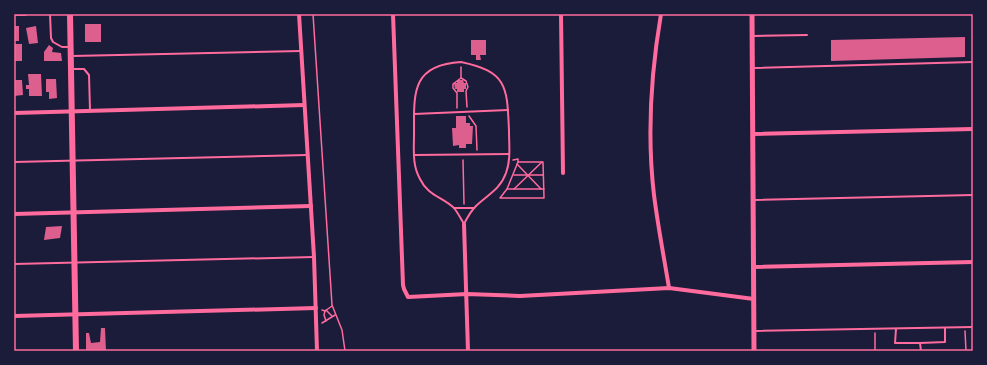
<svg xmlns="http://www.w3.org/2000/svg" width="987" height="365" font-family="'Golos Text',sans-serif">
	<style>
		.building { fill: #dd5f8e }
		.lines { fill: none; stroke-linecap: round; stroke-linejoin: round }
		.path { stroke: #ff6b9d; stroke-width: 1.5 }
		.service { stroke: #ff6b9d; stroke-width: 2 }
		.minor { stroke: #ff6b9d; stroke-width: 4 }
		.tertiary { stroke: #ff6b9d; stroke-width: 5 }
		.primary { stroke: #ff6b9d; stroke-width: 6 }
		.neatline { fill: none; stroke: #ff6b9d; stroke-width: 1.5 }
	</style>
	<rect width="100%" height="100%" fill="#1b1b3a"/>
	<g class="building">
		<rect x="85" y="24" width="16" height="18"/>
		<rect x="14" y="26" width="5" height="15"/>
		<path d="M36,26L38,43L29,44L26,28Z"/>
		<path d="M965,37V57L831,61V40Z"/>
		<path d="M471,40H486V55H480L481,60H476V55H471Z"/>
		<rect x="14" y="44" width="8" height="17"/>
		<path d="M49,45L53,48L52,52L61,53L62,61H44V52Z"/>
		<path d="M28,74H41L42,96H29V89H26V85H29Z"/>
		<path d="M46,79H56L57,98L49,99V92H46Z"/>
		<path d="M14,80H22L23,95L14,96Z"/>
		<path d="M457,80H463L464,83H466V89H464V92H457V89H455L454,83H457Z"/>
		<path d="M456,116H466V123H470V126H473L472,144H466V148H459V145L453,146L452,128H456Z"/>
		<path d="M62,226L60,238L44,240L46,227Z"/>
		<path d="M101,328H105L106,351H86V333H89L91,343L100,342Z"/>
	</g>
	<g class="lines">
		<g class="path">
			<path d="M313,14L332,305L342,330L345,351"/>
			<path d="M461,67V78L466,81L468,87L466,91L467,107"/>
			<path d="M457,108V93L453,88V84L461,78"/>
			<path d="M469,116L476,126L477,150"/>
			<path d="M463,160L464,204"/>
			<path d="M513,160L518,159V162"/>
			<path d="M518,162H543L544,198H500L507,189Z"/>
			<path d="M517,164L541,189"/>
			<path d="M514,175H543"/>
			<path d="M507,189H544"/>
			<path d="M514,189L542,162"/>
			<path d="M322,310L325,311L332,306"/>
			<path d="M326,310L332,316"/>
			<path d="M325,311L324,315L326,321"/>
			<path d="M322,323L335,315"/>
			<path d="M965,331L966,351"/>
			<path d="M875,333V351"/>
		</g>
		<g class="service">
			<path d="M50,14L51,38L53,42L62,47H70"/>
			<path d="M753,36L807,35"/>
			<path d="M72,56L301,51"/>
			<path d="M461,62C508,72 507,87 509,131C509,145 511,160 506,173C500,190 487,195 476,206C471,211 467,218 464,224C461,219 458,213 454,208C443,197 428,196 420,179C412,165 414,149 414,134C414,93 411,65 461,62Z"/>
			<path d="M753,68L973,62"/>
			<path d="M73,69H84L89,75L90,110"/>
			<path d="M414,114L508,110"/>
			<path d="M414,155L509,154"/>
			<path d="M14,162L307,155"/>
			<path d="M754,200L973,195"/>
			<path d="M454,208H474"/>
			<path d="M14,264L314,257"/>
			<path d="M896,329L895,343H920"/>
			<path d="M755,331L973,327"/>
			<path d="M921,351L920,343L945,342V328"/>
		</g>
		<g class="minor">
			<path d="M14,14H25"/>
			<path d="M299,14L314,257L317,351"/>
			<path d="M393,14L403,285L404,289L408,297L467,294L520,296L669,288L754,299"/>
			<path d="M561,14L563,173"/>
			<path d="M661,14C651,73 647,136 654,195C658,227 664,257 669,288"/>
			<path d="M14,113L304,105"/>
			<path d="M753,134L973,129"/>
			<path d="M14,214L311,206"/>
			<path d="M464,224L468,351"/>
			<path d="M754,267L973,262"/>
			<path d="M14,316L316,308"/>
		</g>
		<path class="tertiary" d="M752,14L754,351"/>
		<path class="primary" d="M70,14L76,351"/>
	</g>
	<rect width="987" height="365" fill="none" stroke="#1b1b3a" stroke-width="30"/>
	<rect x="15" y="15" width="957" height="335" class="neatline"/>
</svg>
